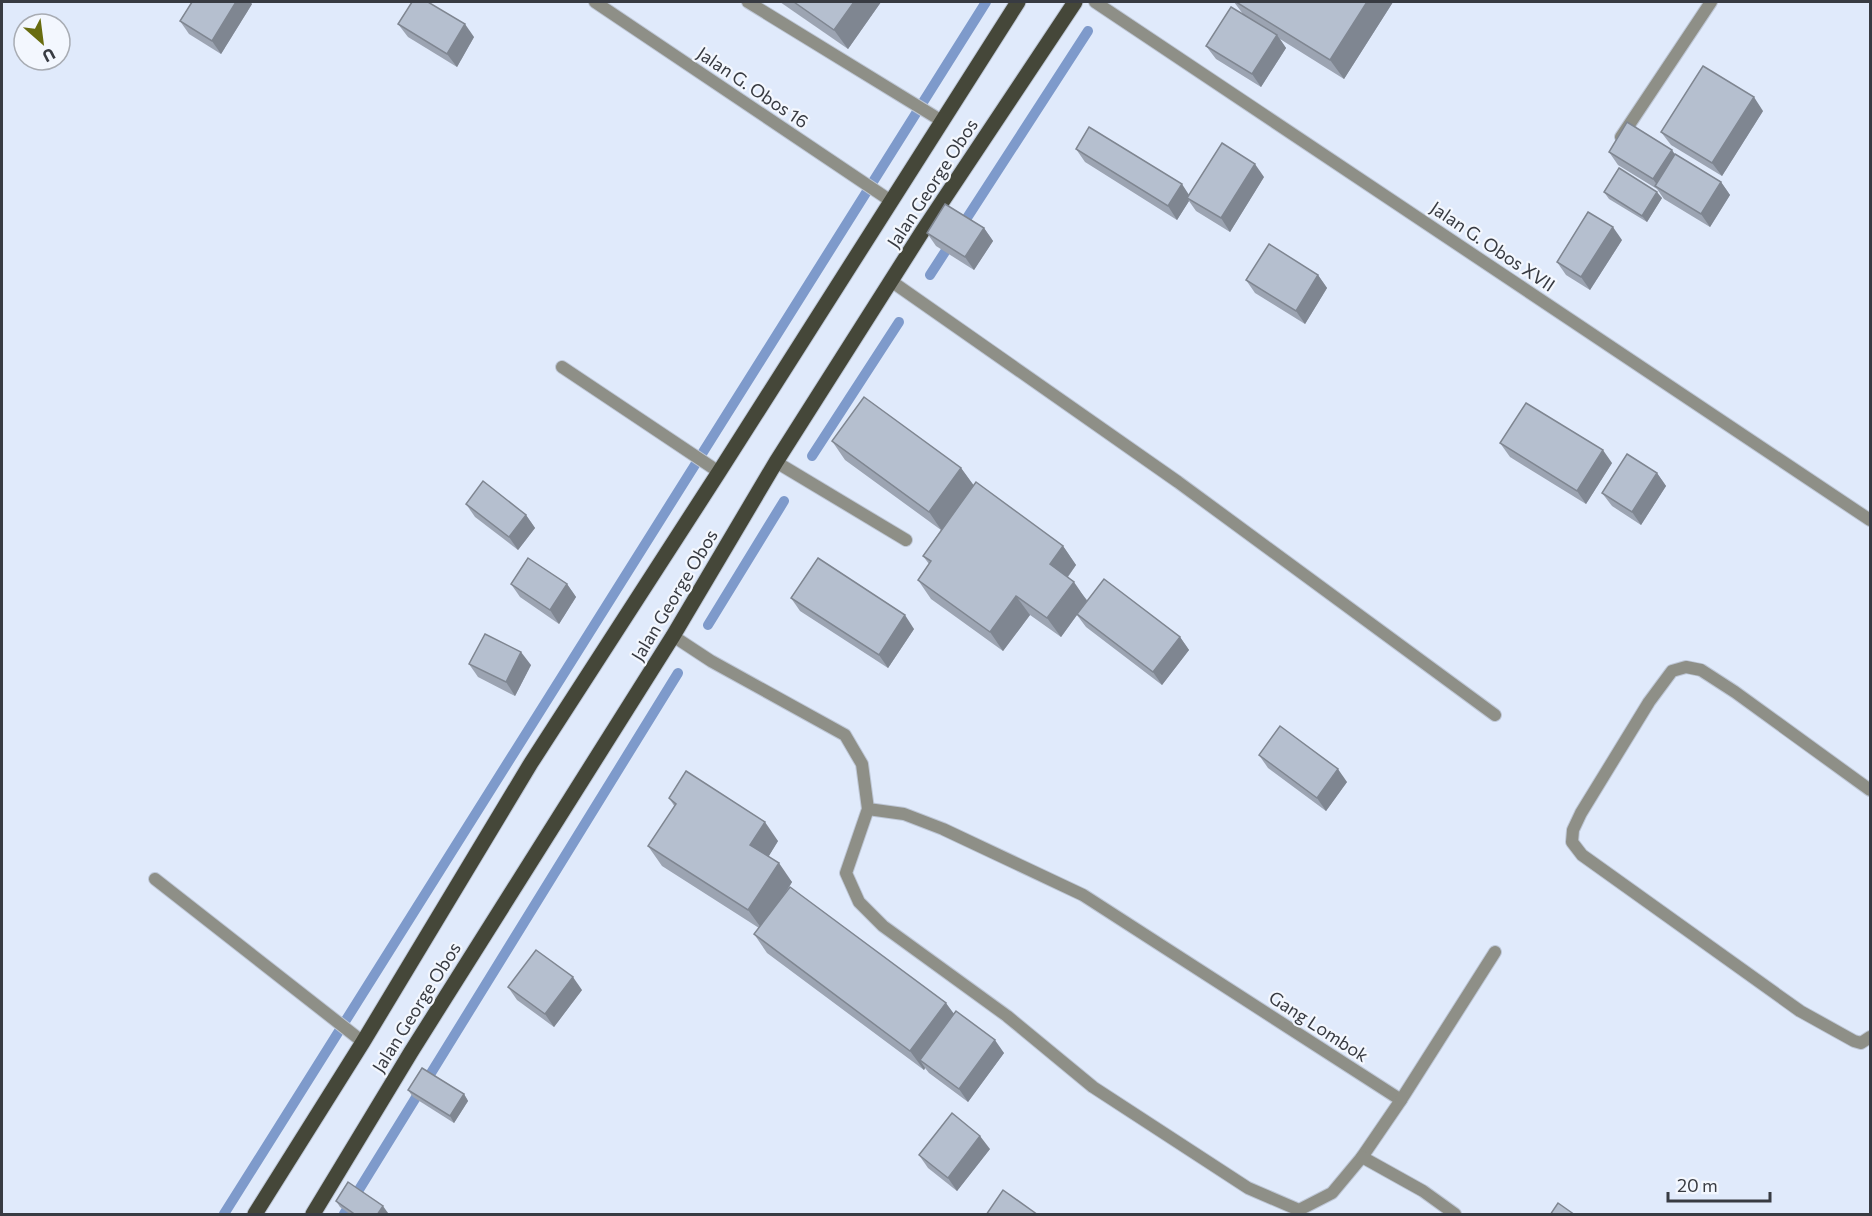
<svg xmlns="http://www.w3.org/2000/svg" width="1872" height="1216" font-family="Commissioner,sans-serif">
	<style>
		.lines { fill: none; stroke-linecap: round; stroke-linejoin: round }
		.stream { stroke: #7e9acb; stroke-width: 10 }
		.service-casing { stroke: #bec7d6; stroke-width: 14 }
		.minor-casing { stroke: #bec7d6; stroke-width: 14 }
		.primary-casing { stroke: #bec7d6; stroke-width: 17 }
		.service { stroke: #8e8f87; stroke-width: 12 }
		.minor { stroke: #8e8f87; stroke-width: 12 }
		.primary { stroke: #454739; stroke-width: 15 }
		.wall { fill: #9ca4b2 }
		.shaded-wall { fill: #7f8691 }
		.building { fill: #b5bfcf; stroke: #7f8691; stroke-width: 1.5 }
		.labels { text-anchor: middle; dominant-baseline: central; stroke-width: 4.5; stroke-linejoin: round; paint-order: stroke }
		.street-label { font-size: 18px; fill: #383b42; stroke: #f3f7fe }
	</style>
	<rect width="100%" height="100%" fill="#e0eafb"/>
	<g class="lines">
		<g class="stream">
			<path d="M930,275L1088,31"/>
			<path d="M812,456L899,322"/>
			<path d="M708,625L784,501"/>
			<path d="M224,1214L986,2"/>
			<path d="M344,1214L678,673"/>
		</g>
		<g class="service-casing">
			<g id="service">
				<path d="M748,2L942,121"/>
				<path d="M562,367L719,472"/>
				<path d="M776,462L906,540"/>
				<path d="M155,879L363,1042"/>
			</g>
		</g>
		<g class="minor-casing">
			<g id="minor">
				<path d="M595,2L891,201"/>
				<path d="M1095,2L1870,520"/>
				<path d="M1621,137L1711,2"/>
				<path d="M891,281L1178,482L1495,715"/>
				<path d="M673,636L711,661L845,735L862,764L868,809L846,873L859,902L883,926L1007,1016L1093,1087L1248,1188L1299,1210L1332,1193L1362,1157L1401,1100L1083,895L943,829L904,814L868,809"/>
				<path d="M1870,790L1735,692L1701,670L1686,667L1672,671L1649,702L1581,813L1573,830L1572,842L1582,855L1800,1011L1854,1041L1861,1043L1870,1037"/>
				<path d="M1401,1100L1495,952"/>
				<path d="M1362,1157L1423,1191L1455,1214"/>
			</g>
		</g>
		<g class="primary-casing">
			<g id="primary">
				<path d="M255,1214L363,1042L531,763L719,472L1018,2"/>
				<path d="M313,1214L411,1052L673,636L776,462L922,232L1075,2"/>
			</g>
		</g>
		<use href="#service" class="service"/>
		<use href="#minor" class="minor"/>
		<use href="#primary" class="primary"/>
	</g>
	<g class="wall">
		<path d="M192,2H250L252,4L221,54L189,34L180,21Z"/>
		<path d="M780,2H881L848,49Z"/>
		<path d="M1234,2H1393L1344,79L1280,39L1286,48L1261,87L1216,59L1206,46L1243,14Z"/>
		<path d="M398,24L474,37L457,67L408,37Z"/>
		<path d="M1763,111L1722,176L1671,145L1661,132Z"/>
		<path d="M1076,149L1189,195L1264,177L1230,232L1196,211L1189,201L1177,220L1085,162Z"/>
		<path d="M1609,152L1675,154L1721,182L1730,195L1710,227L1664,199L1657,189L1618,165Z"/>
		<path d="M1604,192L1662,198L1647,222L1609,199Z"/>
		<path d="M984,228L993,241L974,270L936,246L927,233Z"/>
		<path d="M1622,240L1590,290L1566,275L1557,262Z"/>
		<path d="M1318,275L1327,288L1305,324L1255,293L1246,280Z"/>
		<path d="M832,441L961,468L973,485L1063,546L1076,565L1068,577L1087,600L1180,637L1189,650L1162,685L1086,627L1077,615L1061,637L1030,615L1003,651L931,599L918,580L929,564L923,556L941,530L845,460Z"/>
		<path d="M1500,443L1612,463L1586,504L1510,457Z"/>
		<path d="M1657,473L1666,486L1641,525L1612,506L1602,493Z"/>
		<path d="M466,504L526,515L535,528L518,550L475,517Z"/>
		<path d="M511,584H567L576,597L559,624L520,597Z"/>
		<path d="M791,598L914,629L888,668L800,611Z"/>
		<path d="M469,664L531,665L515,696L478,677Z"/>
		<path d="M1259,755L1347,782L1326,811L1268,768Z"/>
		<path d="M669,798L778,841L768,857L792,882L785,894L954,1014L1004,1053L968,1102L929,1073L925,1068L924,1070L767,953L754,934L759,928L662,866L648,846L675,807Z"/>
		<path d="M508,987L582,990L554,1027L517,1000Z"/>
		<path d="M408,1090L464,1094L468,1101L454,1123L413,1097Z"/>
		<path d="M990,1149L957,1191L928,1168L919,1155Z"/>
		<path d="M336,1201L388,1213L387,1215H351L340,1207Z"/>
	</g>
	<g class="shaded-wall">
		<path d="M236,2H250L252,4L221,54L212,41Z"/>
		<path d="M854,2H881L848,49L834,30Z"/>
		<path d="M1367,2H1393L1344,79L1330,60Z"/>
		<path d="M465,24L474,37L457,67L447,54Z"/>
		<path d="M1277,35L1286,48L1261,87L1252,74Z"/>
		<path d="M1754,97L1763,111L1722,176L1712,163Z"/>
		<path d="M1672,150L1681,163L1660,189L1653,179Z"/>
		<path d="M1255,164L1264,177L1230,232L1221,218Z"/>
		<path d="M1721,182L1730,195L1710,227L1701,214Z"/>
		<path d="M1182,184L1191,198H1187L1189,201L1177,220L1168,206Z"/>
		<path d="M1657,192L1662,198L1647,222L1642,216Z"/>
		<path d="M1613,227L1622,240L1590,290L1581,277Z"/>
		<path d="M984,228L993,241L974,270L965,257Z"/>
		<path d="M1318,275L1327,288L1305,324L1296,311Z"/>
		<path d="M1603,450L1612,463L1586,504L1577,491Z"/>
		<path d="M961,468L975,487L942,531L929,512Z"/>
		<path d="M1657,473L1666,486L1641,525L1632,512Z"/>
		<path d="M526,515L535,528L518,550L509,537Z"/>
		<path d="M1063,546L1076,565L1063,583L1050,564Z"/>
		<path d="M1074,582L1087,601L1061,637L1047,618Z"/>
		<path d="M567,584L576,597L559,624L550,610Z"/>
		<path d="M1016,596L1030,615L1003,651L990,632Z"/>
		<path d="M905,615L914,629L888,668L879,655Z"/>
		<path d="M1180,637L1189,650L1162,685L1153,672Z"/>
		<path d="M521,652L531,665L515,696L506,682Z"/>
		<path d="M1338,769L1347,782L1326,811L1317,798Z"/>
		<path d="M765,822L778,841L764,864L750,845Z"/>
		<path d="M779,863L792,882L762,929L748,910Z"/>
		<path d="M573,977L582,990L554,1027L545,1014Z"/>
		<path d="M946,1003L960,1022L920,1060L925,1068L924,1070L910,1051Z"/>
		<path d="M995,1040L1004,1053L968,1102L959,1089Z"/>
		<path d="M464,1094L468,1101L454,1123L450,1116Z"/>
		<path d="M980,1136L990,1149L957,1191L948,1178Z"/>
		<path d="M383,1206L388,1213L387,1215H377Z"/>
	</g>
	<g class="building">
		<path d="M192,2H236L212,41L180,21Z"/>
		<path d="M412,2H428L465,24L447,54L398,24Z"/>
		<path d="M794,2H854L834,30Z"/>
		<path d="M1236,2H1367L1330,60Z"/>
		<path d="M1231,7L1277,35L1252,74L1206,46Z"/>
		<path d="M1703,66L1754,97L1712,163L1661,132Z"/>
		<path d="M1627,122L1672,150L1653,179L1609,152Z"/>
		<path d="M1089,127L1182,184L1168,206L1076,149Z"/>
		<path d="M1222,143L1255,164L1221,218L1187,198Z"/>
		<path d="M1675,154L1721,182L1701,214L1655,186Z"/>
		<path d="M1619,168L1657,192L1642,216L1604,192Z"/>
		<path d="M945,204L984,228L965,257L927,233Z"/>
		<path d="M1588,212L1613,227L1581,277L1557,262Z"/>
		<path d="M1269,244L1318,275L1296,311L1246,280Z"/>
		<path d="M864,397L961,468L929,512L832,441Z"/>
		<path d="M1526,403L1603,450L1577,491L1500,443Z"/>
		<path d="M1627,454L1657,473L1632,512L1602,493Z"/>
		<path d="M483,481L526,515L509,537L466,504Z"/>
		<path d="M976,482L1063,546L1050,564L1074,582L1047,618L1016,596L990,632L918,580L931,561L923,556Z"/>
		<path d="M528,558L567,584L550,610L511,584Z"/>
		<path d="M818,558L905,615L879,655L791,598Z"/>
		<path d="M1104,579L1180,637L1153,672L1077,614Z"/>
		<path d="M485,634L521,652L506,682L469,664Z"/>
		<path d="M1280,726L1338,769L1317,798L1259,755Z"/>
		<path d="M686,771L765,822L750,845L779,863L748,910L648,846L676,804L669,798Z"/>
		<path d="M790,887L946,1003L910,1051L754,934Z"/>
		<path d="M536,950L573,977L545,1014L508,987Z"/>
		<path d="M956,1011L995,1040L959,1089L920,1060Z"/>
		<path d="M422,1068L464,1094L450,1116L408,1090Z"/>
		<path d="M952,1113L980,1136L948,1178L919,1155Z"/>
		<path d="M348,1182L383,1206L377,1215H356L336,1201Z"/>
		<path d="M1003,1190L1038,1215H986Z"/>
		<path d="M1558,1203L1575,1215H1550Z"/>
	</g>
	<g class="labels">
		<g class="street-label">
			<text transform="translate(753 87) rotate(34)">Jalan G. Obos 16</text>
			<text transform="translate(932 183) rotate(-57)">Jalan George Obos</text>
			<text transform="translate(1493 246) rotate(34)">Jalan G. Obos XVII</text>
			<text transform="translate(674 595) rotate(-59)">Jalan George Obos</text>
			<text transform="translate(416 1007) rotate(-58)">Jalan George Obos</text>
			<text transform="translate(1319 1026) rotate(33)">Gang Lombok</text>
		</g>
	</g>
	<rect width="1872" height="1216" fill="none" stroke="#383b42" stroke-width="6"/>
	<g transform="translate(42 42) rotate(152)"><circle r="28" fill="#f3f7fe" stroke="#a8acb3" stroke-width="1.5"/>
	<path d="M0-4.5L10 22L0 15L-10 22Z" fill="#686c0f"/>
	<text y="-9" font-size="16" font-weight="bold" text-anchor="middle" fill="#383b42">U</text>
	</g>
	<path d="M1668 1192v9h102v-9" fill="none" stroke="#383b42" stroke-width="3"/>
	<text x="1677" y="1192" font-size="18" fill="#383b42" stroke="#f3f7fe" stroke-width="4.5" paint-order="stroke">20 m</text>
</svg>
